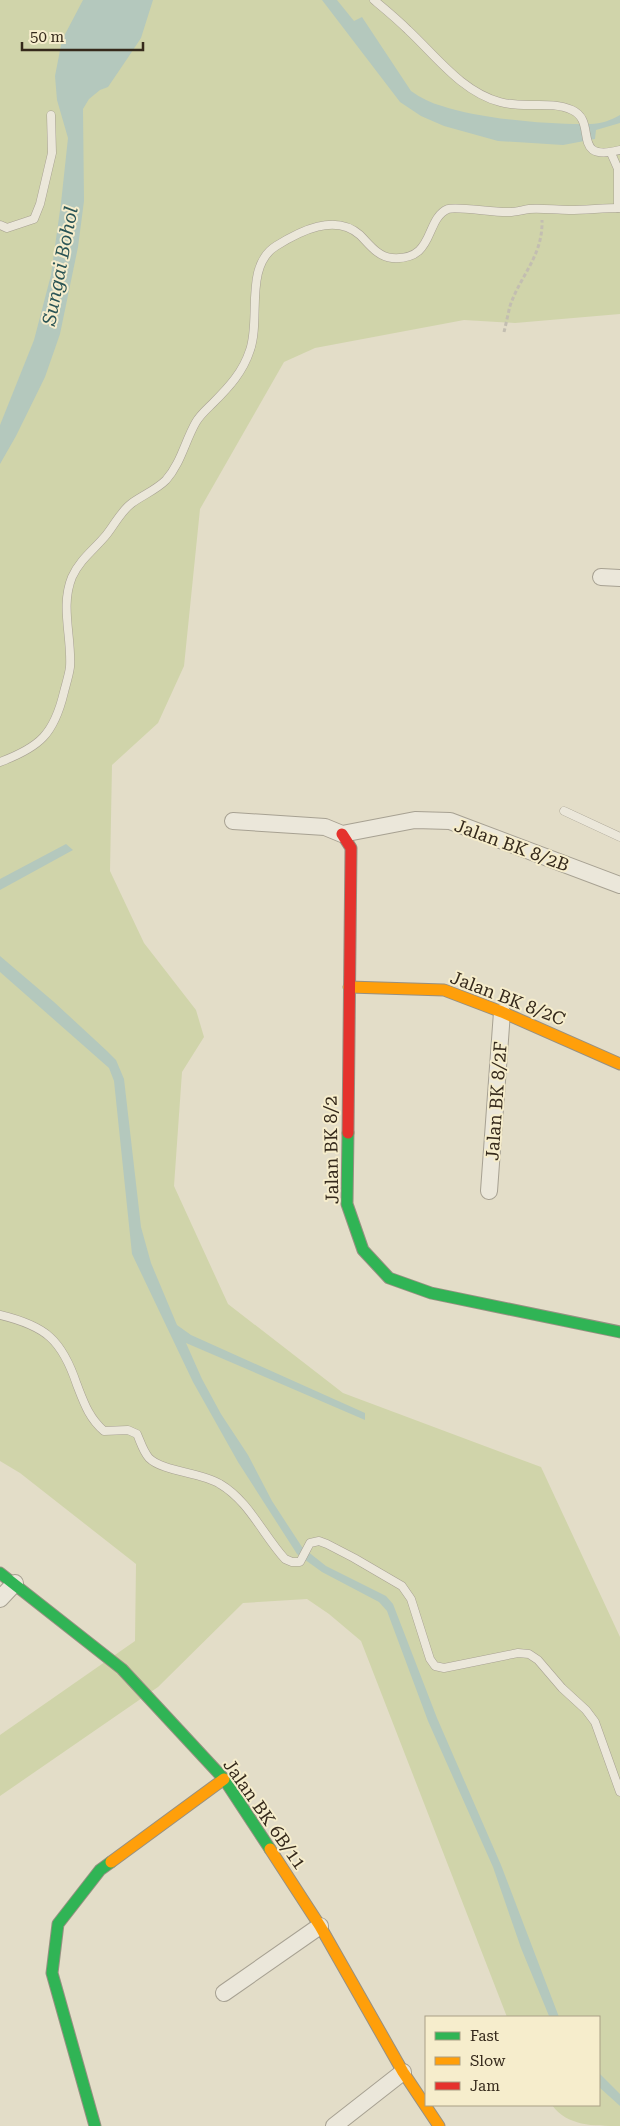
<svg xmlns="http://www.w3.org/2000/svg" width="620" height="2126" font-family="'Roboto Serif',serif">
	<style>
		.green { fill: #d0d4aa }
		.water { fill: #b4c8bd }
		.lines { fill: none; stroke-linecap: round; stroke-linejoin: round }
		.lane-casing { stroke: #a7a192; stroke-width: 9 }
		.street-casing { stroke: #a7a192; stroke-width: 18 }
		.fast-casing { stroke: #979082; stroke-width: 13 }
		.slow-casing { stroke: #979082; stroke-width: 13 }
		.jam-casing { stroke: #979082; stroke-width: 13 }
		.path { stroke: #c3beb1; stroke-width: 3; stroke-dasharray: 4 2.5; stroke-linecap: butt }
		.lane { stroke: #ebe7da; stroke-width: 8 }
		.street { stroke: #ebe7da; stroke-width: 16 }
		.fast { stroke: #30b455; stroke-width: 11 }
		.slow { stroke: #ff9f0a; stroke-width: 11 }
		.jam { stroke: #e5322d; stroke-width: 11 }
		.labels { text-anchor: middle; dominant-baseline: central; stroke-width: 4; stroke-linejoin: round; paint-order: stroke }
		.street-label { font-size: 18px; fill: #35291b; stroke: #f6edcc }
		.water-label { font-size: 19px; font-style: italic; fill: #2a5455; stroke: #f6edcc }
	</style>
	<rect width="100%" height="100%" fill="#e3ddc8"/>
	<path class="green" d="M0,0H620V314L515,323L464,320L315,348L284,362L200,509L184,666L158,723L112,765L110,871L144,943L196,1010L204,1037L182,1072L174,1186L228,1304L343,1393L541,1467L620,1637V2126C593,2126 567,2126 552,2105H599V2017H507L361,1641L329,1614L307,1599L243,1603L158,1687L0,1796V1735L135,1641L136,1564L20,1473L0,1461Z"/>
	<g class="water">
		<path d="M83,0H153L141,38L127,59L108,87L100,90L89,99L83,109L84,201L78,247L60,334L45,377L16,436L0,464V425L34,340L51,275L61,203L68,138L57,100L55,76L62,40Z"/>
		<path d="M322,0H337L354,21L362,17L411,91C421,98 431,103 442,106C481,119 550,125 591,124C600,124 612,120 620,115V123L596,130L595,139L563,145L498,141L444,126L421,116L400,102Z"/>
		<path d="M66,844L73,850L0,890V879Z"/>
		<path d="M0,956L54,1002L107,1051L116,1060L124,1079L141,1227L151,1263L177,1325L191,1335L365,1413V1420L186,1343L202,1379L221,1414L248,1455L272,1501L302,1547L326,1566L386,1596L393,1604L437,1718L501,1865L559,2017L549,2016L521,1948L493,1867L428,1721L387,1611L379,1602L322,1572L297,1554L238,1462L193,1382L132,1254L114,1081L109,1068L0,972Z"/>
		<path d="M599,2073L620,2094V2106L599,2087Z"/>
	</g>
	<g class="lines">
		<g class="lane-casing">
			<g id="lane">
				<path d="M374,0C386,10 397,19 408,30C436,56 462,92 500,102C524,109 550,100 572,110C599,122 569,163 620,150"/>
				<path d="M611,153L618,169V208"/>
				<path d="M0,225L7,228L34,219L40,204L52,153L51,115"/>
				<path d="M0,762C40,747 54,734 64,692C66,684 69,675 70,667C72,637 60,606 72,577C80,559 95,549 107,534C115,524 121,511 132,503C143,495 156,490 166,480C181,463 185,441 196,422C200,415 207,409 213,403C229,387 243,372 250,350C261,319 244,266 276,246C300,231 335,213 360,235C369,244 378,257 392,258C436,261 424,219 448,209C457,206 496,213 509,212C516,212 522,210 529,209C542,208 556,210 569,210C586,210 603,208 620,208"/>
				<path d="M564,811L620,837"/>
				<path d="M0,1315C46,1326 62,1340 77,1385C84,1403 89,1418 104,1431L128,1430L137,1434C141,1443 143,1451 149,1458C163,1472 201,1472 220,1484C249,1501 263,1535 285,1559L292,1562H300L310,1543L319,1541L327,1544L354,1558L402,1586L411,1599L430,1659L435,1666L444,1668L518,1653L529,1654L538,1660L562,1688L586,1710L595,1722L620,1792"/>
			</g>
		</g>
		<g class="street-casing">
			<g id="street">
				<path d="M601,577L620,578"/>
				<path d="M233,821L325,827L342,834L415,820L450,821L620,885"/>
				<path d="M489,1191L502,1012"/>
				<path d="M0,1599L15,1583"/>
				<path d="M224,1993L320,1926"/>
				<path d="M334,2126L403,2072"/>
			</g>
		</g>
		<g class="fast-casing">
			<g id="fast">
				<path d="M348,1133L347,1204L363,1250L389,1278L431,1293L620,1332"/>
				<path d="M0,1573L122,1669L224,1779L270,1849"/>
				<path d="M95,2126L52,1973L58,1924L100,1870L111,1862"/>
			</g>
		</g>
		<g class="slow-casing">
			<g id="slow">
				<path d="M349,987L444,990L502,1012L620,1064"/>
				<path d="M270,1849L320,1926L403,2072L439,2126"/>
				<path d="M111,1862L224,1779"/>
			</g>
		</g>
		<g class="jam-casing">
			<path id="jam" d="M342,834L351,848L348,1133"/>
		</g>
		<path class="path" d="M504,332C506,324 508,314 510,306C521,274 543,256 542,220"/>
		<use href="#lane" class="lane"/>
		<use href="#street" class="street"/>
		<use href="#fast" class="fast"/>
		<use href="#slow" class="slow"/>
		<use href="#jam" class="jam"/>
	</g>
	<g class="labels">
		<g class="street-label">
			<text transform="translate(512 845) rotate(20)">Jalan BK 8/2B</text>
			<text transform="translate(508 998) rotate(21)">Jalan BK 8/2C</text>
			<text transform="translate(496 1101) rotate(-86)">Jalan BK 8/2F</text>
			<text transform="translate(331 1150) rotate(-91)">Jalan BK 8/2</text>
			<text transform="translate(265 1814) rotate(55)">Jalan BK 6B/11</text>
		</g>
		<g class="water-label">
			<text transform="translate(60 266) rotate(-79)">Sungai Bohol</text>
		</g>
	</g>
	<rect x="425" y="2016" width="175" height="90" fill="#f6edcc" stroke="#a99f85"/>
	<rect x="435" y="2032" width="25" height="8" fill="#30b455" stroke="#a99f85"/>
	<text x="470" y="2041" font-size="15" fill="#35291b">Fast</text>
	<rect x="435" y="2057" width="25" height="8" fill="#ff9f0a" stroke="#a99f85"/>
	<text x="470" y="2066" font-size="15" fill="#35291b">Slow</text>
	<rect x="435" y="2082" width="25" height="8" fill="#e5322d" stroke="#a99f85"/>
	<text x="470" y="2091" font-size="15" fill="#35291b">Jam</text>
	<path d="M22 42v8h121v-8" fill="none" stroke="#35291b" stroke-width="2.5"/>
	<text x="30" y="42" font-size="15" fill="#35291b" stroke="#f6edcc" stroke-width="4" paint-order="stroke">50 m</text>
</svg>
